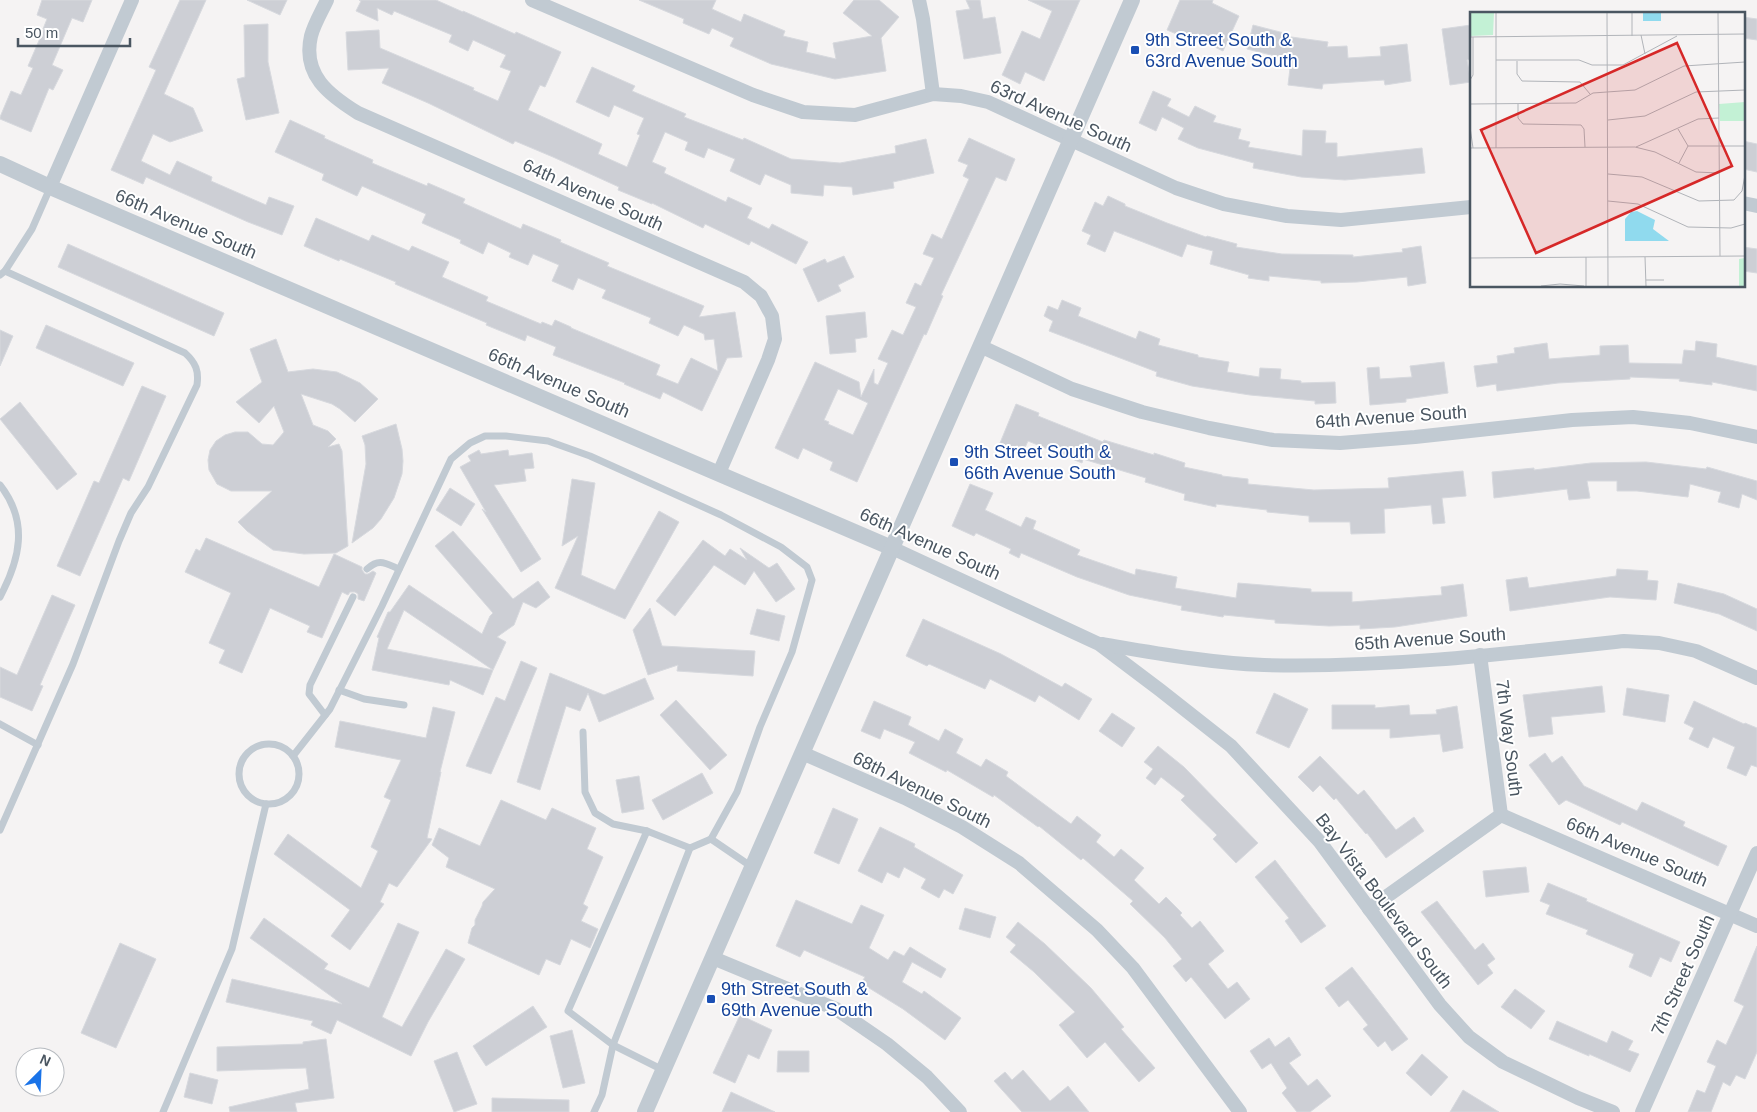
<svg xmlns="http://www.w3.org/2000/svg" width="1757" height="1112" font-family="Arial,sans-serif">
	<style>
		.building { fill: #cdcfd5; stroke: #d7d9de; fill-rule: evenodd }
		.lines { fill: none; stroke-linecap: round; stroke-linejoin: round }
		.service { stroke: #c1cad2; stroke-width: 7 }
		.minor { stroke: #c1cad2; stroke-width: 14 }
		.tertiary { stroke: #c1cad2; stroke-width: 16 }
		.transit-dot { fill: #1a4fb4; stroke: #fff; stroke-width: 2 }
		.labels { text-anchor: middle; dominant-baseline: central; stroke-width: 4; stroke-linejoin: round; paint-order: stroke }
		.transit-label { font-size: 18px; fill: #164399; stroke: #fff; text-anchor: start }
		.street-label { font-size: 18px; fill: #4a5661; stroke: #fff }
		.inset-road { fill: none; stroke: #b1b4b9; stroke-width: 1 }
		.view { fill: #d62828; fill-opacity: 0.15; stroke: #d62828; stroke-width: 2.5 }
		.inset-edge { fill: none; stroke: #4a5661; stroke-width: 2.5 }
	</style>
	<rect width="100%" height="100%" fill="#f5f3f3"/>
	<g class="building">
		<path d="M42,0H92L83,22L72,18L52,65L63,70L53,90L49,88L31,132L0,119V117L11,91L21,95L33,68L28,66L44,29H43L47,19L37,15Z"/>
		<path d="M180,0H206L164,94L193,108L203,131L170,142L153,134L141,161L170,175L177,161L212,177L211,181L266,205L269,197L294,206L282,235L248,222L146,177L143,184L111,170L156,70L149,67Z"/>
		<path d="M247,0H287L280,15Z"/>
		<path d="M359,0H436L463,12V11L515,34L516,32L561,52L545,87L540,85L528,110L602,144L598,154L627,167L640,135L637,134L644,118L614,105L609,117L576,102L592,67L635,86L632,91L686,114L684,117L743,140L744,138L791,159L840,163L896,153L895,146L926,139L934,173L893,182L894,188L853,195L852,187L824,185L823,196L791,193V185L765,174L760,185L730,171L735,159L708,148L704,158L685,150L688,142L665,132L652,162L666,168L664,173L726,202L728,197L752,208L747,218L769,229L772,224L808,242L796,264L751,241L749,245L705,224L703,228L652,203V204L618,190L619,187L553,157L515,141L513,144L428,103L382,83L389,68L348,70L346,32L379,30L380,48L474,88L473,90L498,101L511,71L500,67L506,55L473,40L468,51L449,42L452,35L394,11L392,15L377,8L378,21L356,11L361,1Z"/>
		<path d="M639,0H716L712,9L741,22L744,14L785,31L783,36L808,42L806,52L836,59L833,43L872,36L843,13L854,0H879L899,17L881,38L886,71L835,79L771,64L730,46L734,38L712,28L709,34L683,23L684,19Z"/>
		<path d="M966,0H980L983,19L995,17L1001,53L964,59L956,11L970,9Z"/>
		<path d="M1028,0H1080L1044,81L1025,72L1020,84L1002,75L1022,31L1040,39L1052,11Z"/>
		<path d="M1180,0H1213L1212,3L1239,16L1223,51L1187,34L1186,38L1167,30Z"/>
		<path d="M1743,17L1757,19V40L1743,38Z"/>
		<path d="M268,24V62L279,113L246,120L237,79L245,77L244,25Z"/>
		<path d="M1253,25L1284,33V36L1328,42L1327,47L1347,46L1348,58L1381,56L1380,47L1407,44L1411,81L1385,85L1384,80L1323,84L1322,89L1288,85L1291,60L1247,49Z"/>
		<path d="M1471,25V59L1467,60L1471,82L1450,85L1442,29Z"/>
		<path d="M1153,91L1171,99L1167,106L1189,117L1195,106L1216,116L1213,122L1241,129L1238,139L1250,142L1248,147L1302,156L1303,130L1326,131L1325,143H1337V157L1422,148L1425,173L1345,180L1301,177L1253,168L1254,163L1198,148L1178,139L1184,128L1162,117L1156,131L1139,123Z"/>
		<path d="M290,120L325,136L324,138L373,160L372,163L427,186L428,183L465,199L463,203L521,229L523,224L561,240L560,242L609,263L607,266L704,306L699,317L735,312L742,357L727,358L702,411L663,392L660,399L624,384L625,383L553,355L556,347L527,335L525,341L486,325L487,323L395,284L396,282L340,259L339,261L304,246L316,218L369,241L372,235L409,251L412,246L449,262L442,277L488,297L486,301L541,324L542,322L552,326L555,320L571,327V328L660,365L656,375L678,384L691,358L718,371L714,339L705,340L704,334L684,325L678,336L649,323L651,318L602,298L606,290L578,278L573,290L552,281L559,265L533,254L528,265L509,257L511,253L488,242L483,254L460,243L461,240L422,223L426,214L362,186L357,196L322,180L324,174L275,152Z"/>
		<path d="M969,138L1015,159L1006,181L996,177L941,295L943,296L926,335L924,334L857,482L830,470L833,462L803,448L798,459L775,448L815,362L859,382L861,397L874,369V383L878,385L888,363L878,359L892,330L903,335L916,307L906,303L915,283L921,286L934,258L923,254L932,234L942,239L969,179L963,176L968,165L958,161ZM838,389L868,403L853,435L828,424L829,422L824,420Z"/>
		<path d="M1743,141L1757,144V172L1743,169Z"/>
		<path d="M1108,196L1125,204V206L1167,223L1206,237L1207,236L1237,244L1236,247L1282,254L1353,255V257L1403,252L1402,249L1421,246L1426,283L1408,286L1407,277L1357,282L1321,283V281L1269,276V281L1248,278L1249,275L1210,264L1213,251L1187,244L1182,257L1114,231L1105,252L1087,244L1091,235L1082,231L1095,202L1103,206Z"/>
		<path d="M68,244L224,313L214,336L58,267Z"/>
		<path d="M1743,247L1757,249V273L1743,271Z"/>
		<path d="M844,256L854,277L838,285L841,291L818,302L803,269L825,259L827,263Z"/>
		<path d="M1062,300L1081,308L1078,316L1136,339L1139,331L1160,339L1158,345L1198,355V357L1229,362L1227,372L1259,377L1260,368L1281,369L1280,379L1301,381V383L1335,382L1336,403L1315,404V401L1250,395L1192,386L1156,376L1157,372L1049,331L1053,321L1044,316L1048,306L1058,310Z"/>
		<path d="M865,312L867,337L855,339L856,352L830,354L826,316Z"/>
		<path d="M46,325L134,363L123,386L36,348Z"/>
		<path d="M0,330L13,336L0,366Z"/>
		<path d="M276,339L288,372L313,369L337,372L360,383L378,399L355,422L340,409L332,404L301,394L313,425L328,431L336,439L328,447L339,444L342,451L348,546L336,553L304,554L273,550L247,531L238,522L272,491H231L217,484L209,470L208,460L210,450L216,441L225,435L235,432H248L262,444L273,445L284,432L274,406L259,423L236,402L262,382L250,349Z"/>
		<path d="M1696,341L1717,344L1716,357L1757,366V391L1712,382V385L1679,381L1680,379L1630,377V379L1558,383L1497,391L1496,384L1477,387L1474,366L1498,363L1497,356L1515,353L1514,348L1547,343L1549,359L1600,355V346L1628,345L1629,363L1682,364L1684,350L1695,351Z"/>
		<path d="M1444,362L1448,393L1406,399V402L1370,405L1367,368L1379,367L1380,379L1412,377L1410,366Z"/>
		<path d="M142,386L166,396L129,481L123,478L80,576L57,566L94,481L99,483Z"/>
		<path d="M20,402L77,474L57,490L0,419Z"/>
		<path d="M1016,404L1039,413L1038,416L1103,442L1104,440L1154,455V453L1185,463L1184,467L1222,475V476L1248,479V484L1314,490L1389,488L1388,478L1463,471L1466,496L1442,498L1445,523L1433,524L1431,505L1384,509L1385,533L1351,534L1350,522H1309V516L1267,512V510L1216,504V507L1184,500L1185,494L1145,482L1146,478L1083,459L1082,463L1028,441L1023,452L1000,443Z"/>
		<path d="M396,424L402,449L403,461L402,474L394,498L381,519L373,528L352,543L366,464L365,445L362,436Z"/>
		<path d="M479,450L481,454L508,450L509,456L532,453L534,468L524,469L526,481L494,485L541,559L521,572L482,509L486,512L460,467L471,461L468,456Z"/>
		<path d="M1646,462L1706,469L1707,467L1757,481V500L1742,494L1739,508L1718,502L1721,492L1690,484L1688,497L1637,491H1617V481H1587L1590,498L1569,500L1567,489L1494,498L1492,472L1534,468V470L1591,463Z"/>
		<path d="M572,479L595,483L581,575L615,590L659,511L679,522L625,619L555,588L578,536L562,546Z"/>
		<path d="M970,484L993,493L985,510L1021,527L1026,517L1036,521L1033,529L1080,550L1077,555L1135,575L1136,569L1177,577L1175,588L1236,598L1238,583L1311,589V592H1352V602L1442,595L1441,587L1463,584L1467,616L1395,627L1360,629V625L1329,626L1275,623V620L1224,615L1223,617L1181,610L1182,606L1129,595L1077,577L1021,553L1019,558L1009,553L1011,549L976,533L974,536L952,526Z"/>
		<path d="M450,488L475,504L461,526L436,510Z"/>
		<path d="M453,531L513,599L538,581L550,597L536,608L523,602L514,625L497,637L506,642L493,670L404,610L387,649L493,670L483,695L450,680L449,685L372,670L379,638L377,637L388,612H390L409,585L482,634L490,616L493,613L435,546Z"/>
		<path d="M206,538L319,587L334,554L362,567V570L365,574H368L373,571L376,573L364,601L358,599V594L355,592H350L348,595L342,592L322,638L307,632L310,626L270,608L242,673L219,663L225,650L209,643L231,593L185,572L196,549L200,551Z"/>
		<path d="M703,540L725,556L730,549L747,560L740,548L769,568L777,563L795,589L776,602L754,571L745,585L714,565L675,616L656,601Z"/>
		<path d="M1617,569L1648,571L1647,580L1658,581L1656,600L1610,597L1510,611L1506,580L1527,577L1529,588L1616,576Z"/>
		<path d="M1678,583L1724,594L1757,609V631L1719,614L1674,603Z"/>
		<path d="M52,595L75,605L40,685L43,686L32,711L0,697V667L17,675Z"/>
		<path d="M650,608L662,646L755,651L753,676L677,671L678,665L648,675L633,630Z"/>
		<path d="M757,609L785,616L779,641L750,634Z"/>
		<path d="M923,619L1001,654L1062,687L1065,683L1092,699L1079,720L1039,695L1035,702L990,679L985,689L929,664L927,666L906,656Z"/>
		<path d="M521,661L537,668L491,774L466,766L496,697L505,701Z"/>
		<path d="M550,673L604,695L645,678L654,699L599,722L588,693L580,711L566,706L540,790L517,782Z"/>
		<path d="M1602,686L1605,712L1551,717L1553,734L1529,737L1523,695Z"/>
		<path d="M1627,688L1669,695L1665,722L1623,715Z"/>
		<path d="M1274,693L1308,709L1289,748L1256,733Z"/>
		<path d="M676,700L727,755L710,770L660,715Z"/>
		<path d="M874,701L911,717L908,725L939,741L945,729L963,739L956,753L981,767L986,759L1008,772L1006,776L1071,824L1077,816L1101,835L1096,842L1114,857L1121,849L1144,868L1134,880L1159,904L1166,897L1182,913L1180,915L1192,928L1200,921L1224,951L1208,964L1228,989L1237,982L1250,999L1225,1019L1191,977L1186,982L1173,966L1182,959L1165,938L1130,904L1133,901L1083,858L1081,860L1039,826L1038,827L994,795L993,797L947,770L946,772L909,753L915,742L884,729L880,739L861,731Z"/>
		<path d="M1694,701L1744,724L1745,723L1757,728V767L1751,765L1746,776L1727,768L1735,747L1713,737L1708,748L1689,739L1694,728L1684,723Z"/>
		<path d="M1332,705H1375V708L1409,705L1410,715L1437,714L1436,710L1457,706L1463,748L1443,752L1440,734L1390,738V729H1332Z"/>
		<path d="M433,707L455,712L440,772H441L427,838L432,839L397,887L389,883L380,902L384,904L350,950L331,936L350,910L274,854L288,834L361,888L378,851L371,847L391,800L384,797L401,760L335,747L340,721L426,738Z"/>
		<path d="M1112,713L1135,728L1122,747L1099,731Z"/>
		<path d="M1158,746L1184,767L1258,843L1236,863L1213,839L1217,835L1181,800L1185,796L1161,777L1155,785L1146,778L1153,769L1144,762Z"/>
		<path d="M1545,753L1552,763L1562,756L1584,786L1637,811L1642,802L1685,822L1683,826L1727,846L1718,866L1622,822L1620,825L1566,800L1559,805L1529,765Z"/>
		<path d="M1320,756L1358,795L1364,790L1396,830L1414,817L1424,831L1386,858L1367,833L1366,834L1336,798L1334,800L1320,785L1313,792L1298,777Z"/>
		<path d="M702,773L713,793L663,820L652,800Z"/>
		<path d="M639,776L644,809L622,813L616,780Z"/>
		<path d="M501,800L546,820L552,808L596,828L587,849L603,857L583,904L588,907L581,921L598,929L590,948L571,939L560,965L546,959L539,975L468,943L472,928L475,925V920L482,906L483,902L495,889L446,867L449,858L432,845L439,828L480,846Z"/>
		<path d="M833,808L858,819L839,864L814,853Z"/>
		<path d="M880,827L915,844L914,847L963,875L953,894L944,889L939,898L921,888L926,879L904,867L899,878L887,872L882,883L858,871Z"/>
		<path d="M1275,860L1326,926L1301,943L1285,921L1289,918L1255,877Z"/>
		<path d="M1526,867L1529,892L1486,897L1483,871Z"/>
		<path d="M1548,883L1587,899L1586,901L1680,942L1671,962L1660,957L1651,977L1629,967L1634,954L1586,934L1588,930L1546,914L1550,905L1540,901Z"/>
		<path d="M796,900L852,924L861,905L884,915L869,948L888,960L894,951L904,956L910,947L946,969L941,978L912,962L902,982L922,994L924,991L961,1018L945,1040L903,1009L861,983L865,977L804,950L800,957L776,946Z"/>
		<path d="M1437,901L1475,950L1483,943L1495,959L1487,965L1493,973L1478,985L1421,912Z"/>
		<path d="M965,908L996,917L990,938L959,929Z"/>
		<path d="M264,918L328,964L324,969L369,988L398,923L419,932L382,1017L402,1027L446,949L465,959L428,1022L411,1056L337,1020L331,1034L311,1025L313,1021L226,1002L232,979L342,1004L250,938Z"/>
		<path d="M1018,922L1045,944L1091,988L1124,1027L1121,1029L1155,1068L1139,1082L1105,1042L1087,1058L1059,1025L1075,1012L1034,972L1010,952L1016,945L1006,937Z"/>
		<path d="M120,943L156,959L116,1048L81,1033Z"/>
		<path d="M1757,946V1052L1745,1079L1736,1075L1730,1086L1723,1082L1711,1112H1688L1697,1090L1705,1093L1716,1066L1707,1062L1717,1040L1726,1045L1744,1006L1734,1001Z"/>
		<path d="M1352,967L1408,1039L1392,1051L1385,1041L1378,1047L1363,1029L1368,1025L1348,1000L1339,1007L1325,988Z"/>
		<path d="M1515,989L1545,1011L1531,1029L1501,1007Z"/>
		<path d="M533,1006L547,1027L486,1066L473,1046Z"/>
		<path d="M740,1015L772,1030L759,1059L748,1054L735,1083L713,1073Z"/>
		<path d="M1557,1021L1607,1043L1612,1031L1633,1041L1628,1050L1639,1054L1630,1072L1589,1054V1056L1549,1039Z"/>
		<path d="M572,1030L585,1083L563,1088L550,1036Z"/>
		<path d="M1289,1037L1301,1055L1289,1063L1308,1086L1317,1079L1331,1096L1310,1112H1297L1282,1093L1287,1088L1271,1063L1262,1069L1250,1051L1269,1038L1275,1047Z"/>
		<path d="M326,1039L334,1098L295,1103L297,1112H230L229,1107L309,1089L306,1068L217,1071V1047L303,1044V1042Z"/>
		<path d="M778,1051H809V1072H777Z"/>
		<path d="M457,1052L477,1104L454,1112L434,1061Z"/>
		<path d="M1422,1054L1448,1077L1431,1096L1406,1073Z"/>
		<path d="M1023,1070L1050,1101L1068,1086L1089,1112H1022L994,1081L1005,1072L1012,1080Z"/>
		<path d="M190,1073L218,1080L212,1104L184,1097Z"/>
		<path d="M1463,1090L1499,1112H1450Z"/>
		<path d="M731,1092L775,1112H722Z"/>
		<path d="M492,1098L569,1100V1112H492Z"/>
	</g>
	<g class="lines">
		<g class="service">
			<path d="M0,275L5,271L32,229L50,188"/>
			<path d="M0,485C29,522 20,559 0,597"/>
			<path d="M367,569C379,558 385,563 399,569"/>
			<path d="M339,690L364,699L404,705"/>
			<path d="M325,715L309,694L310,685L353,597"/>
			<path d="M0,724L38,745"/>
			<path d="M583,732L585,792L595,813L613,824L647,831L690,848"/>
			<circle cx="269" cy="774" r="30"/>
			<path d="M293,756L330,709L382,606L451,459L470,443L485,436H506L548,441L590,456L721,515L781,547L807,567L812,580L792,652L760,727L737,792L711,839L690,848L613,1045L602,1095L594,1112"/>
			<path d="M0,830L73,664L119,541L131,513L148,487L197,385C199,371 196,363 185,353L5,271"/>
			<path d="M647,831L568,1011L613,1045L663,1070"/>
			<path d="M711,839L752,867"/>
			<path d="M163,1112L232,949L266,804"/>
		</g>
		<g class="minor">
			<path d="M327,0C322,11 314,24 311,36C302,75 329,95 358,113L744,282L761,296L772,316L775,339L768,360L719,473"/>
			<path d="M532,0L753,95L803,112L855,115L933,94L961,96L988,102L1176,188L1224,204L1287,216L1341,220L1471,207"/>
			<path d="M919,0L923,19L933,94"/>
			<path d="M50,187L132,0"/>
			<path d="M1743,203L1757,206"/>
			<path d="M980,346L1072,389L1142,412L1209,428L1273,440L1340,443L1415,437L1572,420L1633,417L1690,423L1757,437"/>
			<path d="M892,548L1099,644L1160,690L1231,746L1320,842L1440,1005L1469,1037L1503,1062L1578,1098L1613,1112"/>
			<path d="M1102,644C1155,653 1210,663 1264,665C1384,668 1505,654 1624,641L1659,643L1696,651L1757,678"/>
			<path d="M802,753L905,798L962,827L1019,863L1097,930L1133,968L1240,1112"/>
			<path d="M1501,815L1757,926"/>
			<path d="M1369,909L1501,815L1480,655"/>
			<path d="M713,958L836,1009L887,1044L927,1077L960,1112"/>
			<path d="M1642,1112L1757,853"/>
		</g>
		<g class="tertiary">
			<path d="M0,164L50,187L892,548"/>
			<path d="M645,1112L1132,0"/>
		</g>
	</g>
	<g class="transit-dot">
		<rect x="1130" y="45" width="10" height="10" rx="2.5"/>
		<rect x="949" y="457" width="10" height="10" rx="2.5"/>
		<rect x="706" y="994" width="10" height="10" rx="2.5"/>
	</g>
	<g class="labels">
		<g class="transit-label">
			<text x="1145" y="40">9th Street South &amp;<tspan x="1145" dy="21">63rd Avenue South</tspan></text>
			<text x="964" y="452">9th Street South &amp;<tspan x="964" dy="21">66th Avenue South</tspan></text>
			<text x="721" y="989">9th Street South &amp;<tspan x="721" dy="21">69th Avenue South</tspan></text>
		</g>
		<g class="street-label">
			<text transform="translate(1061 116) rotate(24)">63rd Avenue South</text>
			<text transform="translate(593 195) rotate(24)">64th Avenue South</text>
			<text transform="translate(186 224) rotate(23)">66th Avenue South</text>
			<text transform="translate(559 383) rotate(23)">66th Avenue South</text>
			<text transform="translate(1391 417) rotate(-4)">64th Avenue South</text>
			<text transform="translate(930 544) rotate(24)">66th Avenue South</text>
			<text transform="translate(1430 639) rotate(-4)">65th Avenue South</text>
			<text transform="translate(1509 738) rotate(83)">7th Way South</text>
			<text transform="translate(922 790) rotate(26)">68th Avenue South</text>
			<text transform="translate(1637 852) rotate(23)">66th Avenue South</text>
			<text transform="translate(1384 901) rotate(53)">Bay Vista Boulevard South</text>
			<text transform="translate(1683 975) rotate(-66)">7th Street South</text>
		</g>
	</g>
	<g transform="translate(1470 12)">
		<rect width="275" height="275" fill="#f5f3f3"/>
		<path d="M0,1H24L23,23L0,24ZM275,90V109H250L249,92ZM275,246V274H269V247Z" fill="#c3f1d5"/>
		<path d="M173,1H191V9H173ZM167,199L185,208L183,217L199,229H155V207L161,200Z" fill="#90daee"/>
		<path class="inset-road" d="M26,1V136M137,1L138,274M162,1V24M248,1L250,244M171,23L175,42M0,25L275,22M26,48H109L122,53H153L207,24M47,49V62L52,69L110,70L120,82M0,68L3,63V25M0,92L106,91L123,81L165,78L214,54L275,50M48,92V106L53,112L111,113L114,117L115,135M138,108L175,104L226,80L275,78M0,115L3,136M208,117L218,134L209,151M218,134H275M166,135L228,107L249,106M0,136L165,135L185,140L226,160L249,161M138,162L172,165L229,189L264,188L272,179L275,163M138,189L168,192L218,215L261,216L275,212M116,245V274M175,245L176,274M0,246L275,244M176,268H194M71,274L90,272L114,274"/>
		<path class="view" d="M207,31L262,154L66,241L11,118Z"/>
		<rect width="275" height="275" class="inset-edge"/>
	</g>
	<g transform="translate(40 1072) rotate(24)"><circle r="24" fill="#ffffff" stroke="#b7bbc0"/>
	<path d="M0-4L9 19L0 12L-9 19Z" fill="#1a73e8"/>
	<text y="-8" font-size="14" font-weight="bold" text-anchor="middle" fill="#4a5661">N</text>
	</g>
	<path d="M18 38v8h112v-8" fill="none" stroke="#4a5661" stroke-width="2.5"/>
	<text x="25" y="38" font-size="15" fill="#4a5661" stroke="#ffffff" stroke-width="4" paint-order="stroke">50 m</text>
</svg>
